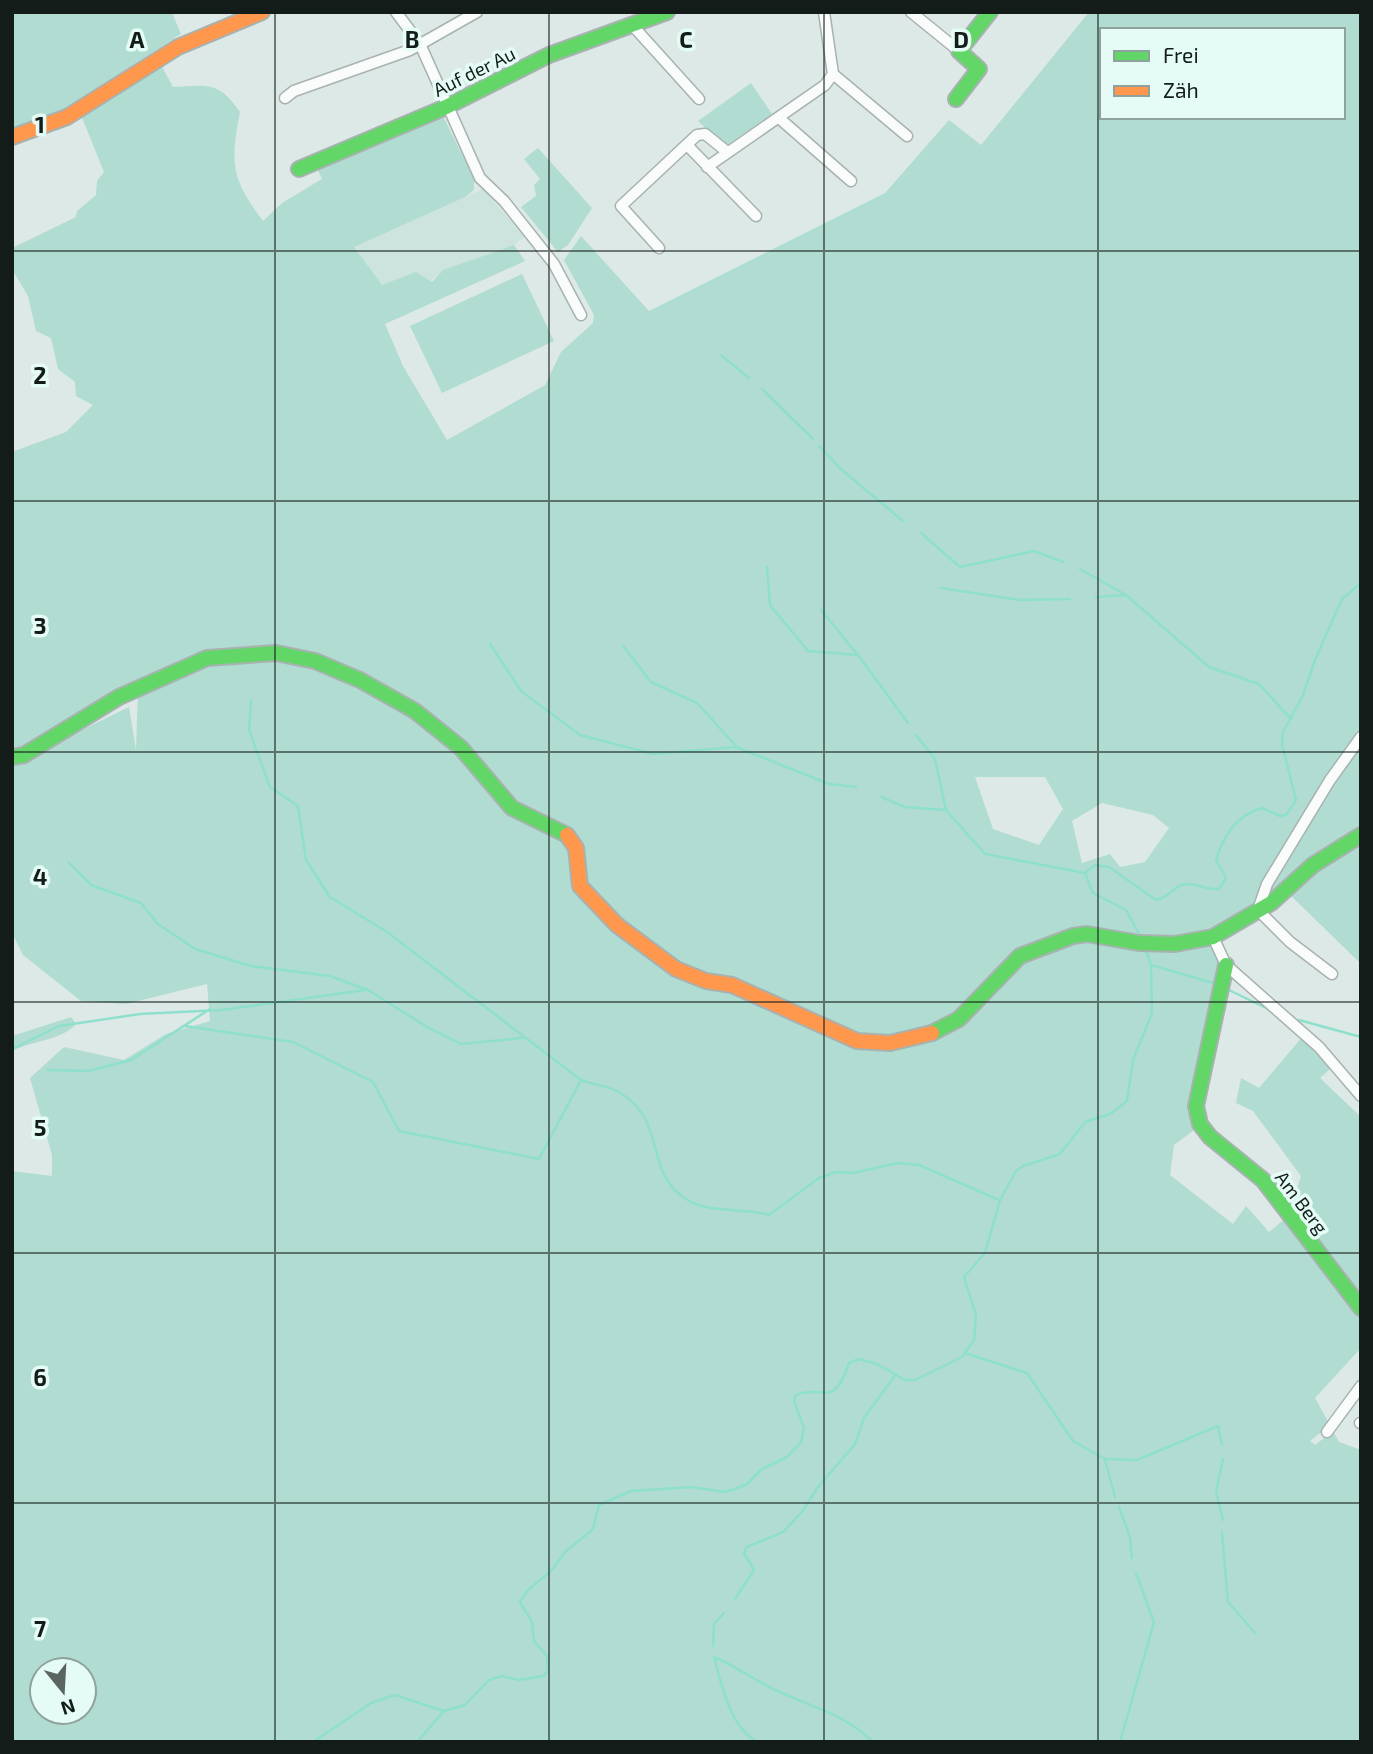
<svg xmlns="http://www.w3.org/2000/svg" width="1373" height="1754" font-family="'Exo 2',sans-serif">
	<style>
		.built { fill: #cce4dd }
		.green { fill: #b1dcd1; fill-rule: evenodd }
		.lines { fill: none; stroke-linecap: round; stroke-linejoin: round }
		.stream { stroke: #8ee0cd; stroke-width: 2.5 }
		.street-casing { stroke: #a8b2b0; stroke-width: 13 }
		.fast-casing { stroke: #a8b2b0; stroke-width: 18 }
		.slow-casing { stroke: #a8b2b0; stroke-width: 18 }
		.street { stroke: #fafcfb; stroke-width: 10 }
		.fast { stroke: #63d668; stroke-width: 14 }
		.slow { stroke: #ff974d; stroke-width: 14 }
		.grid { fill: none; stroke: #131c19; stroke-width: 2; stroke-opacity: 0.55 }
		.labels { text-anchor: middle; dominant-baseline: central; stroke-width: 7; stroke-linejoin: round; paint-order: stroke }
		.street-label { font-size: 19px; fill: #131c19; stroke: #e4fcf5 }
		.grid-label { font-size: 23px; text-anchor: middle; font-weight: bold; fill: #131c19; stroke: #e4fcf5; stroke-width: 7; stroke-linejoin: round; paint-order: stroke }
	</style>
	<rect width="100%" height="100%" fill="#dde9e6"/>
	<path class="built" d="M483,189L524,237L514,245L443,270L397,311L354,246Z"/>
	<g class="green">
		<path d="M12,12H175L173,15L181,34L64,109L12,128Z"/>
		<path d="M1089,12H1361V964L1282,887L1206,933C1210,945 1219,954 1221,966L1192,1102L1194,1130L1174,1145L1170,1175L1233,1224L1246,1206L1269,1232L1286,1218L1361,1311V1348L1315,1398L1330,1425L1310,1441L1315,1445L1333,1431L1339,1442L1361,1450V1742H12V1171L52,1176V1155L30,1078L64,1047L124,1060L166,1034L210,1021L207,984L126,1004L81,1001L23,955L12,933V452L66,432L93,405L76,396L75,382L58,369L51,338L36,331L28,296L12,269V248L76,217L77,211L96,195L97,181L104,172L81,115L160,63L173,87C208,85 219,81 240,112C230,164 231,178 263,221L282,203L322,179L316,166L442,114L474,179V190L465,197L354,247L382,285L416,272L432,282L443,270L514,245L525,261L385,324L403,366L447,440L545,385L561,352L593,323L594,315L564,260L581,236L649,311L885,193L949,120L981,145ZM1102,30H1343V117H1102ZM138,689L136,750L129,707L63,739ZM975,777H1045L1063,809L1039,845L993,829ZM1102,803L1153,815L1169,828L1145,862L1120,867L1110,854L1082,863L1072,821ZM42,1670H84V1712H42Z"/>
		<path d="M751,83L772,114L726,146L698,121Z"/>
		<path d="M538,148L592,208L568,245L558,252L521,207L536,196L534,185L540,179L524,159Z"/>
		<path d="M522,274L554,341L442,393L410,326Z"/>
		<path d="M71,1017L76,1024C63,1040 31,1041 12,1051V1036Z"/>
		<path d="M1303,1036L1330,1069L1320,1078L1361,1117V1305L1283,1207L1295,1195L1301,1176L1253,1111L1236,1103L1241,1078L1259,1088Z"/>
	</g>
	<g class="lines">
		<g class="stream">
			<path d="M722,356L749,378"/>
			<path d="M762,389L813,439"/>
			<path d="M819,446L842,470L903,521"/>
			<path d="M921,533L960,567L1034,551L1063,562"/>
			<path d="M767,567L770,605L808,651L858,655L908,723"/>
			<path d="M1080,569L1126,595L1209,667L1259,684L1291,719"/>
			<path d="M941,588L1020,600L1070,599"/>
			<path d="M1096,597L1124,595"/>
			<path d="M821,610L857,654"/>
			<path d="M490,644L521,691L580,735L653,754L736,747L829,784L856,787"/>
			<path d="M623,646L651,682L697,703L736,746"/>
			<path d="M251,700L249,730L270,787L298,806L306,860L330,897L387,932L581,1080C592,1084 606,1086 617,1091C669,1119 642,1171 686,1199C708,1214 743,1207 769,1215L819,1178L836,1172L853,1173L898,1163L919,1165L999,1200"/>
			<path d="M916,735L935,759L946,810L985,854L1085,873"/>
			<path d="M881,797L905,807L945,810"/>
			<path d="M69,863L91,885L141,903L158,924L195,949L251,966L330,976L368,990L427,1027L461,1044L522,1038"/>
			<path d="M1142,939L1126,910L1093,893L1085,873L1095,865L1109,867L1156,900C1169,898 1173,886 1185,884C1196,883 1207,890 1219,889L1226,878L1216,860C1224,835 1236,815 1262,808L1280,816L1286,815L1296,800L1282,744L1283,732L1303,695L1315,660L1342,599L1361,583"/>
			<path d="M1151,965L1213,983"/>
			<path d="M1227,989L1270,1010"/>
			<path d="M1299,1020L1361,1037"/>
			<path d="M185,1026L293,1042L373,1082L399,1131L539,1159L581,1080"/>
			<path d="M12,1049L59,1026L140,1014L221,1010L365,990"/>
			<path d="M48,1070L89,1071L131,1060L210,1009"/>
			<path d="M965,1353L1027,1373L1073,1441L1105,1459L1137,1460L1218,1426L1222,1444"/>
			<path d="M1223,1459L1216,1491L1223,1520"/>
			<path d="M1105,1460L1115,1497"/>
			<path d="M1119,1507L1130,1537L1132,1558"/>
			<path d="M1222,1533L1228,1602L1255,1633"/>
			<path d="M735,1599L754,1570L744,1553L747,1547L783,1532L802,1512L818,1487L855,1444L864,1418L896,1374"/>
			<path d="M713,1646L714,1624L724,1613"/>
			<path d="M714,1657C738,1667 758,1683 782,1693C817,1709 844,1714 873,1742"/>
			<path d="M714,1657C722,1687 730,1726 757,1742"/>
			<path d="M313,1742L371,1703L395,1695L444,1711"/>
			<path d="M417,1742L444,1711L465,1705L489,1680L502,1676L518,1680L544,1676L548,1670L547,1656L534,1641L532,1622L520,1602L527,1591L552,1570L565,1552L593,1529L599,1505L631,1491L692,1487L725,1492L746,1485L762,1469L787,1457L801,1442L804,1428L794,1401L796,1395C826,1384 833,1410 849,1363L859,1359L877,1364L905,1380H915L962,1357L974,1340L976,1315L964,1277L985,1253L1000,1200L1016,1171L1023,1166L1060,1154L1085,1122L1110,1114L1127,1101L1133,1060L1152,1013L1151,965L1145,948"/>
			<path d="M1120,1742L1154,1622L1136,1573"/>
		</g>
		<g class="street-casing">
			<g id="street">
				<path d="M396,12L420,44L480,178L504,201L554,264L581,315"/>
				<path d="M911,12L959,51"/>
				<path d="M633,26L699,99"/>
				<path d="M833,74L907,136"/>
				<path d="M285,98L294,91L410,50L477,12"/>
				<path d="M779,118L851,181"/>
				<path d="M687,145L756,216"/>
				<path d="M707,167L825,85L833,74L824,12"/>
				<path d="M659,248L621,206L697,135L705,134L726,151"/>
				<path d="M1213,937L1226,965L1319,1047L1361,1096"/>
				<path d="M1332,974L1290,942L1258,910L1267,884L1330,780L1361,737"/>
				<path d="M1360,1423H1361"/>
				<path d="M1327,1432L1361,1386"/>
			</g>
		</g>
		<g class="fast-casing">
			<g id="fast">
				<path d="M956,99L979,69L959,51L990,12"/>
				<path d="M299,169L446,107L549,55L667,12"/>
				<path d="M12,757L24,755L119,697L207,658L276,653L315,661L360,680L415,711L461,748L512,808L567,835"/>
				<path d="M1226,965L1196,1106L1200,1124L1210,1137L1263,1180L1361,1308"/>
				<path d="M932,1033L959,1019L1020,956L1073,936L1087,934L1139,943L1175,944L1213,937L1271,903L1313,865L1361,835"/>
			</g>
		</g>
		<g class="slow-casing">
			<g id="slow">
				<path d="M12,137L67,117L178,47L262,12"/>
				<path d="M567,835L576,848L580,886L617,925L676,969L706,981L732,985L857,1041L890,1043L932,1033"/>
			</g>
		</g>
		<use href="#street" class="street"/>
		<use href="#fast" class="fast"/>
		<use href="#slow" class="slow"/>
	</g>
	<path class="grid" d="M275,12V1742M549,12V1742M824,12V1742M1098,12V1742M12,251H1361M12,501H1361M12,752H1361M12,1002H1361M12,1253H1361M12,1503H1361"/>
	<g class="labels">
		<g class="street-label">
			<text transform="translate(474 71) rotate(-26)">Auf der Au</text>
			<text transform="translate(1302 1202) rotate(53)">Am Berg</text>
		</g>
	</g>
	<g class="grid-label">
		<text x="137" y="48">A</text>
		<text x="412" y="48">B</text>
		<text x="686" y="48">C</text>
		<text x="961" y="48">D</text>
		<text x="40" y="133">1</text>
		<text x="40" y="384">2</text>
		<text x="40" y="634">3</text>
		<text x="40" y="885">4</text>
		<text x="40" y="1136">5</text>
		<text x="40" y="1386">6</text>
		<text x="40" y="1637">7</text>
	</g>
	<rect width="1373" height="1754" fill="none" stroke="#131c19" stroke-width="28"/>
	<rect x="1100" y="28" width="245" height="91" fill="#e4fcf5" stroke="#90a29d" stroke-width="2"/>
	<rect x="1114" y="51" width="35" height="10" fill="#63d668" stroke="#90a29d" stroke-width="2"/>
	<text x="1163" y="63" font-size="21" fill="#131c19">Frei</text>
	<rect x="1114" y="86" width="35" height="10" fill="#ff974d" stroke="#90a29d" stroke-width="2"/>
	<text x="1163" y="98" font-size="21" fill="#131c19">Zäh</text>
	<g transform="translate(63 1691) rotate(162)"><circle r="33" fill="#e4fcf5" stroke="#90a29d" stroke-width="2"/>
	<path d="M0-5L12 26L0 18L-12 26Z" fill="#5a6461"/>
	<text y="-10" font-size="19" font-weight="bold" text-anchor="middle" fill="#131c19">N</text>
	</g>
</svg>
